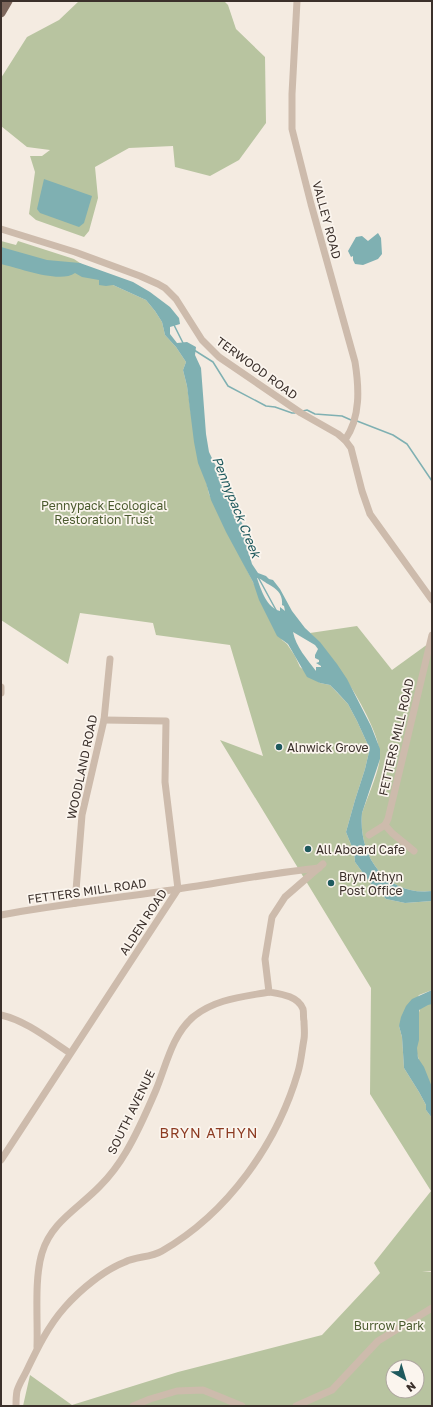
<svg xmlns="http://www.w3.org/2000/svg" width="433" height="1407" font-family="'Golos Text',sans-serif">
	<style>
		.green { fill: #b8c4a0; fill-rule: evenodd }
		.water { fill: #7fb0b2; fill-rule: evenodd }
		.lines { fill: none; stroke-linecap: round; stroke-linejoin: round }
		.stream { stroke: #7fb0b2; stroke-width: 1.5 }
		.minor { stroke: #cdbbac; stroke-width: 7 }
		.major { stroke: #7d675c; stroke-width: 9 }
		.poi-dot { fill: #1f5a5e; stroke: #fbf5ee; stroke-width: 1.5 }
		.labels { text-anchor: middle; dominant-baseline: central; stroke-width: 3.5; stroke-linejoin: round; paint-order: stroke }
		.street-label { font-size: 12px; fill: #3b302b; stroke: #fbf5ee }
		.park-label { font-size: 12px; fill: #4a5a2e; stroke: #fbf5ee }
		.poi-label { font-size: 12px; fill: #3b302b; stroke: #fbf5ee; text-anchor: start }
		.water-label { font-size: 13px; font-style: italic; fill: #1f5a5e; stroke: #fbf5ee }
		.quarter-label { font-size: 14px; letter-spacing: 1px; fill: #8c3b22; stroke: #fbf5ee }
	</style>
	<rect width="100%" height="100%" fill="#f4ebe1"/>
	<g class="green">
		<path d="M79,1H224L228,5L236,29L265,57L266,123L239,160L210,176L175,167L173,146L129,148L95,167L98,198L89,231L84,237L36,220L29,214L35,172L30,156H42L50,150L27,147L1,126V78L27,37L59,20Z"/>
		<path d="M1,241L16,245L18,241L74,259L113,285L146,300L155,311L162,322L165,335L176,347L186,362L183,370L187,386L192,420L209,494L282,640L287,644L295,656L300,667L320,683L330,685L348,704L357,721L368,745L369,752L365,769L355,800L346,832L354,852L355,862L371,884L386,899L405,903L432,901V990L419,995L399,1026L402,1037L404,1068L419,1092L426,1105V1110L432,1118V1271L422,1272H432V1406H23L30,1375L72,1405L178,1372L322,1335L380,1273L374,1263L431,1191L370,1094L371,988L220,740L263,756L230,645L156,635L153,623L80,613L68,664L1,620ZM393,1367H417V1391H393Z"/>
		<path d="M357,626L392,670L432,641V891C386,896 358,856 362,813C367,798 379,772 380,757C381,727 332,653 310,633Z"/>
		<path d="M432,998V1105L413,1040L420,1008Z"/>
	</g>
	<g class="water">
		<path d="M44,179L92,196L84,223L79,227L40,213L37,209Z"/>
		<path d="M378,233L381,238L382,254L378,259L363,265L355,264L353,260V256L351,257L348,251L356,237L362,236L368,241Z"/>
		<path d="M1,247L47,260L80,263L133,282L150,292L170,307L179,318L180,324L170,327V334L177,343L187,342L196,347L195,355L201,368L206,434L209,452L226,487V497L231,502L243,525L247,547L252,564L258,573L266,576L269,579L273,580L280,589L292,611L305,628L320,642L337,664L347,679L371,726L380,749V759L362,813C358,856 386,896 432,891V901L405,903L386,899L371,884L355,862L354,852L346,832L355,800L365,769L369,752L368,745L357,721L348,704L337,692L330,685L320,683L307,677L288,644L277,636L259,600L253,582L226,532L211,500L206,483L198,463L194,442L187,386L183,370L186,362L176,347L165,335L162,322L155,311L146,300L113,285L106,286L99,285V280L82,277L75,273C60,284 19,268 1,264ZM257,578C262,579 264,582 268,584C277,589 283,594 282,605L284,606L285,611L280,607V611C267,608 261,590 257,578ZM293,632L315,645L318,649L315,655V658L319,660V662L316,663L321,666V667H316V671C307,659 296,647 293,632Z"/>
		<path d="M432,990V1004L428,1005L419,1010V1040L417,1048L418,1058L424,1067L432,1087V1118L426,1110V1105L419,1092L404,1068L402,1037L399,1026L401,1017L406,1006L412,999Z"/>
	</g>
	<g class="lines">
		<g class="stream">
			<path d="M174,325L183,343"/>
			<path d="M194,350L213,362L228,386L266,406L275,407L292,413H295"/>
			<path d="M303,411L307,410L315,414L342,416L351,420"/>
			<path d="M357,421L393,435L407,444L432,481"/>
			<path d="M258,577L276,610"/>
		</g>
		<g class="minor">
			<path d="M297,1L292,94V129L311,204L355,362C359,387 361,417 345,440"/>
			<path d="M1,229L75,252L140,276L158,284L165,288L176,299L202,340L219,357L301,413L338,434L345,440L351,448L362,491L370,514L432,600"/>
			<path d="M1,687V693"/>
			<path d="M385,825L392,833L414,851"/>
			<path d="M369,835L385,825L388,819L432,635"/>
			<path d="M75,903L82,815L104,720L110,659"/>
			<path d="M1,915C60,904 119,898 178,889C225,882 271,873 319,868"/>
			<path d="M1,1015C25,1020 50,1040 70,1053"/>
			<path d="M1,1160L178,889L165,782L166,721L104,720"/>
			<path d="M37,1347C38,1319 34,1279 42,1253C51,1222 79,1208 100,1186C110,1176 119,1164 126,1152C138,1132 147,1111 156,1090C166,1066 172,1035 193,1017C215,999 242,997 269,992"/>
			<path d="M16,1406C16,1401 16,1396 17,1391C19,1384 23,1378 26,1372C37,1349 48,1326 65,1307C80,1290 104,1270 125,1262C137,1256 150,1258 162,1251C228,1213 277,1144 298,1072C301,1062 302,1050 304,1039C305,1033 304,1027 304,1021C303,1018 304,1013 303,1009C298,996 281,994 269,992L265,959L272,917L285,897L323,864"/>
			<path d="M133,1406L150,1399L177,1391L203,1390L242,1406"/>
			<path d="M296,1406L332,1390L378,1341L432,1308"/>
		</g>
		<path class="major" d="M1,13L8,1"/>
	</g>
	<g class="poi-dot">
		<circle cx="279" cy="747" r="4"/>
		<circle cx="308" cy="849" r="4"/>
		<circle cx="331" cy="883" r="4"/>
	</g>
	<g class="labels">
		<g class="street-label">
			<text transform="translate(327 220) rotate(75)">VALLEY ROAD</text>
			<text transform="translate(257 368) rotate(36)">TERWOOD ROAD</text>
			<text transform="translate(396 737) rotate(-77)">FETTERS MILL ROAD</text>
			<text transform="translate(82 767) rotate(-78)">WOODLAND ROAD</text>
			<text transform="translate(87 891) rotate(-8)">FETTERS MILL ROAD</text>
			<text transform="translate(143 922) rotate(-57)">ALDEN ROAD</text>
			<text transform="translate(131 1112) rotate(-64)">SOUTH AVENUE</text>
		</g>
		<g class="park-label">
			<text x="104" y="505">Pennypack Ecological<tspan x="104" dy="14">Restoration Trust</tspan></text>
			<text x="389" y="1325">Burrow Park</text>
		</g>
		<g class="poi-label">
			<text x="287" y="747">Alnwick Grove</text>
			<text x="316" y="849">All Aboard Cafe</text>
			<text x="339" y="876">Bryn Athyn<tspan x="339" dy="14">Post Office</tspan></text>
		</g>
		<g class="water-label">
			<text transform="translate(237 507) rotate(68)">Pennypack Creek</text>
		</g>
		<g class="quarter-label">
			<text x="209" y="1132">BRYN ATHYN</text>
		</g>
	</g>
	<rect width="433" height="1407" fill="none" stroke="#3b302b" stroke-width="4"/>
	<g transform="translate(405 1379) rotate(142)"><circle r="19" fill="#fbf5ee" stroke="#aea6a0"/>
	<path d="M0-3L7 15L0 10L-7 15Z" fill="#1f5a5e"/>
	<text y="-6" font-size="11" font-weight="bold" text-anchor="middle" fill="#3b302b">N</text>
	</g>
</svg>
